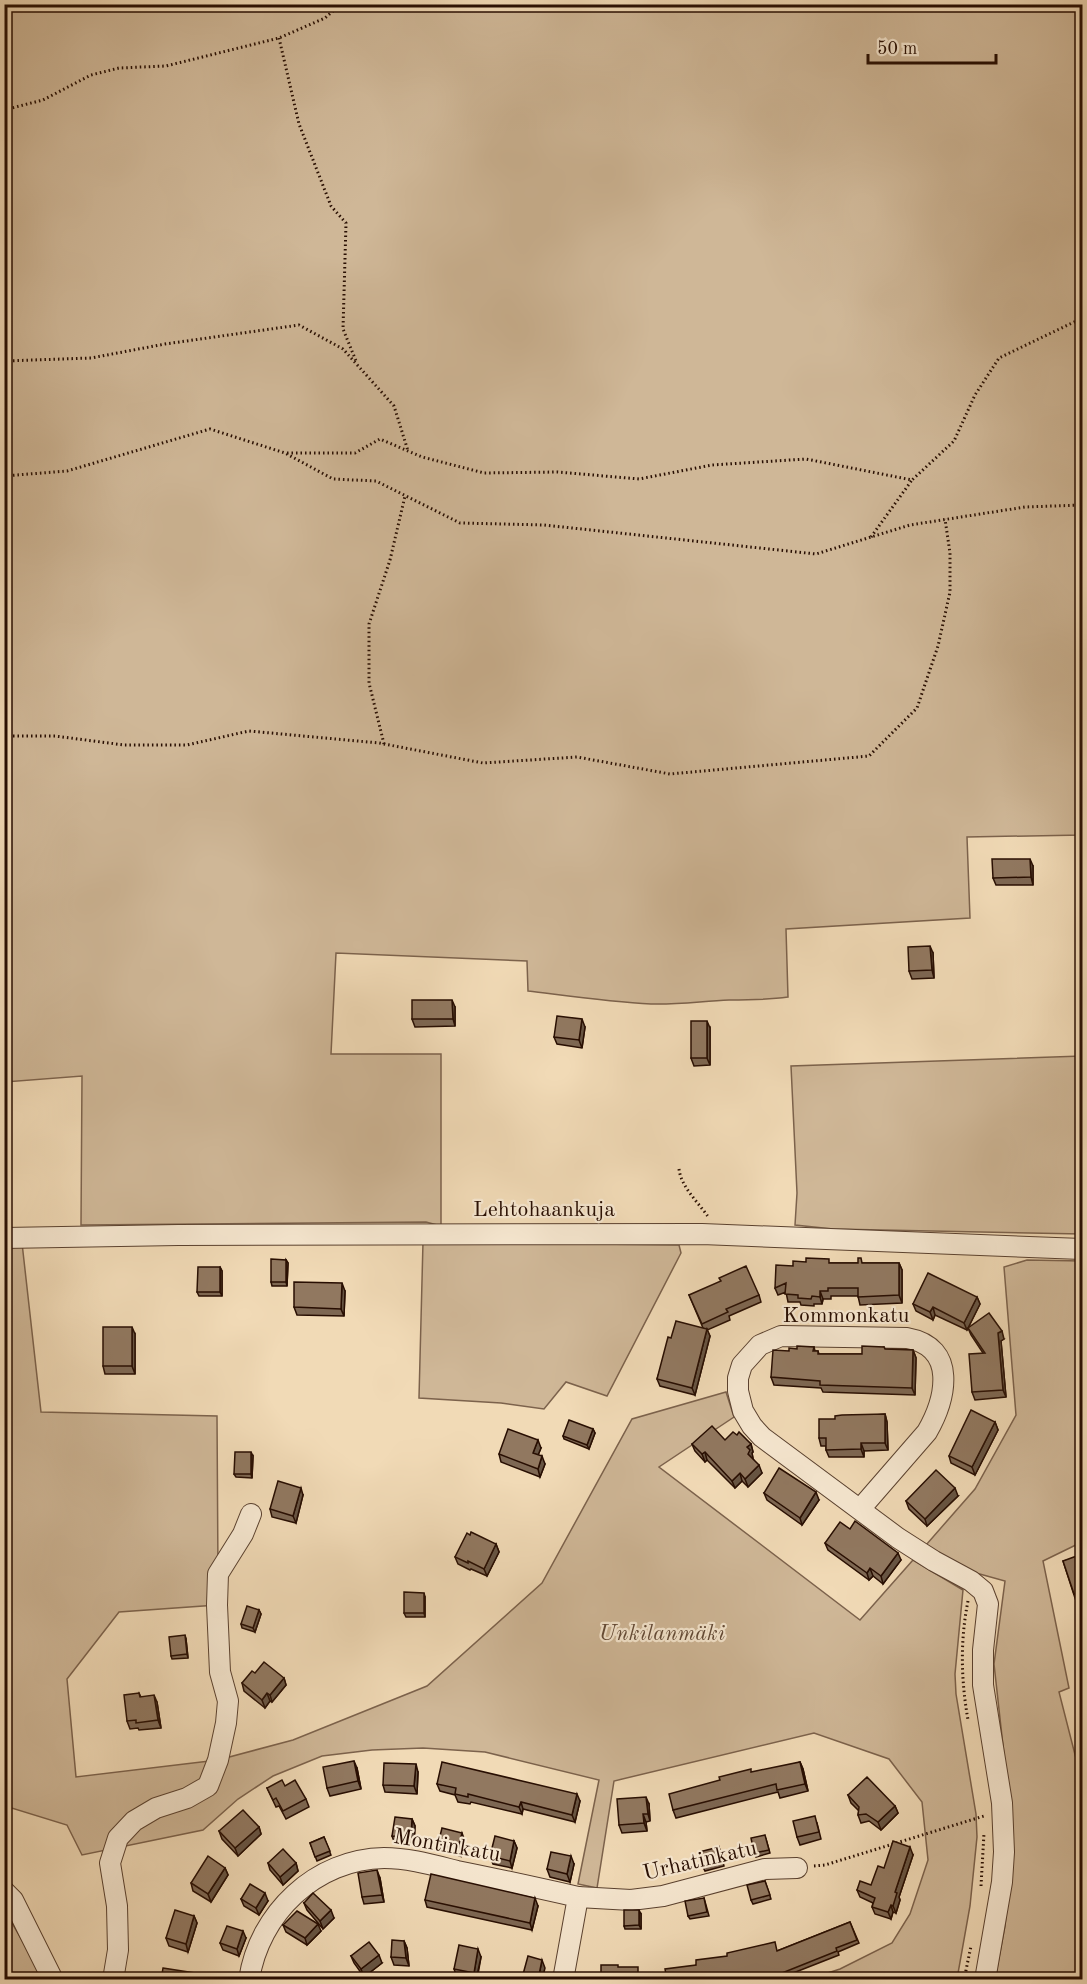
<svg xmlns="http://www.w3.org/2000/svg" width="1087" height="1984" font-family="'Old Standard TT',serif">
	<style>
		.green { fill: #cfb797; stroke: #7c624c; stroke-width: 1.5 }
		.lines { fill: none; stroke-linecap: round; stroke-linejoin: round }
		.minor-casing { stroke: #5a412f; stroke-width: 22 }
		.path { stroke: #280e02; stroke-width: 3; stroke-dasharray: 1.5 3; stroke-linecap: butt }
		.minor { stroke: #f6e7d0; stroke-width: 20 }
		.wall { fill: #7d6753; stroke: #280e02; stroke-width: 1.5 }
		.shaded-wall { fill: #665443; stroke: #280e02; stroke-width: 1.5 }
		.building { fill: #917860; stroke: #280e02; stroke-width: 1.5 }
		.labels { text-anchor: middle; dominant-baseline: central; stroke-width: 4.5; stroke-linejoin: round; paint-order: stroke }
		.street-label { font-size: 22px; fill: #280e02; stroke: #f6e7d0 }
		.park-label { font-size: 22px; font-style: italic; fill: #624936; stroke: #f6e7d0 }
	</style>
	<rect width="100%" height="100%" fill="#f1dab6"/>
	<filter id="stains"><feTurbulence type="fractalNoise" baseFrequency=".00333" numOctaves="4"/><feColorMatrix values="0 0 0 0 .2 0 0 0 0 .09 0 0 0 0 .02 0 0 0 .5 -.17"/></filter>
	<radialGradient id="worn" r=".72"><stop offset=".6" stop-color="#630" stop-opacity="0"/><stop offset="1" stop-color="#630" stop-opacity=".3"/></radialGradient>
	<g class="green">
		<path d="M4,5H1082V835L967,837L970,918L786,929L788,997C767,1000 750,1000 729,1000C703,1001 677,1005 651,1004C610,1002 569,996 528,991L527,961L336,953L331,1054H441V1226L426,1222L81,1225L82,1076L5,1082Z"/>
		<path d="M1082,1056V1234L833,1229L795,1225L797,1193L791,1066Z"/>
		<path d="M423,1242L679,1245L681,1253L607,1396L566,1382L544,1409L501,1403L419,1398Z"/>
		<path d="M5,1243H22L41,1412L217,1416L218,1574L217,1605L119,1612L67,1679L76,1777L218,1760L293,1740L427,1686L542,1583L632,1419L726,1392L734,1417L659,1467L860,1620L913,1560L963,1590L955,1674L956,1694L976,1814L977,1837L970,1906L957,1979H809L840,1969L892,1943L910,1914L928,1860L922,1802L889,1759L814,1733L614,1781L597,1888L578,1884L599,1780L485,1752L423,1748L372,1750L322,1756L273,1776L238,1799L203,1830L82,1855L67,1825L5,1806Z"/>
		<path d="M1027,1260L1082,1261V1542L1043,1561L1069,1688L1059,1692L1082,1782V1979H995L1005,1926L1012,1852L1008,1791L994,1664L1005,1581L969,1571L926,1545L975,1489L1016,1415L1004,1267Z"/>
		<path d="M4,1909L41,1973L60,1979H5Z"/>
	</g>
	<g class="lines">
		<g class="minor-casing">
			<g id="minor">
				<path d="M4,1238L178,1235L702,1234L1082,1249"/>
				<path d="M861,1508L927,1432C946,1399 958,1347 907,1338L781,1336L760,1345L742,1365L738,1378V1391L743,1411L752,1426L762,1437L898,1538L934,1561L971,1581L983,1591L988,1604L983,1650V1685L1002,1803L1004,1852L1002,1882L985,1980"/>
				<path d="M4,1891L13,1900L53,1980"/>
				<path d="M578,1897L631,1900L663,1896L765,1869L797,1868"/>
				<path d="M113,1980L118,1950L117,1906L110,1863L118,1838L134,1821L156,1808L187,1798L208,1786L218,1760L226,1723L228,1701L220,1672L217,1605L218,1574L243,1534L251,1514"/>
				<path d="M249,1980C259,1913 316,1859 384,1858C409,1858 433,1865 457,1871C497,1879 538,1888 578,1897L563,1980"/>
			</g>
		</g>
		<g class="path">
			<path d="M279,38L299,124L331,206L346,223L343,329L356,361"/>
			<path d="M4,110L43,100L91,75L119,68L166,66L279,38L325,18L341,4"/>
			<path d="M4,361L91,358L165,344L299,325L343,349L394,406L408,451"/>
			<path d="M287,453H355L380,439L422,457L484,473L558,472L639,479L712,465L806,459L912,480L954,441L975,395L999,358L1074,322H1082"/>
			<path d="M4,476L67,471L210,429L285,453L333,479L376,481L460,523L544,525L816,554L910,525L1025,507L1082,505"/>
			<path d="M871,537L912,480"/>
			<path d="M4,736H55L124,745H187L249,731L379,743L483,763L577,757L670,774L869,756L917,708L938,646L950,592V553L945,519"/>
			<path d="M384,744L369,683V624L390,560L405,496"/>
			<path d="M679,1169C681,1187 699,1203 709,1218"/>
			<path d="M968,1601C960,1641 961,1680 968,1720"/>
			<path d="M814,1866L825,1865L984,1816"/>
			<path d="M981,1886L984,1833"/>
			<path d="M964,1980L971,1946"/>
		</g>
		<use href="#minor" class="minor"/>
	</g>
	<g class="wall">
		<path d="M1033,866V885H996L993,878Z"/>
		<path d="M933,953L934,978L912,979L909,971Z"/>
		<path d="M455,1007V1026L415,1027L412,1019Z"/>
		<path d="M585,1027L582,1048L557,1044L554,1037Z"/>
		<path d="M710,1028V1065L694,1066L691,1058Z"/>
		<path d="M286,1260L288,1263L287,1286H272L271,1282Z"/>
		<path d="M831,1263H899L902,1270V1303L860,1305L858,1296H831V1299H823L822,1304H814V1306L801,1305L800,1302H788L786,1292L778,1295L775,1288L793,1266Z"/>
		<path d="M220,1267L222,1271V1296H199L197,1292Z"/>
		<path d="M345,1291L344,1316L297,1315L294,1307Z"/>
		<path d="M689,1295H759L761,1302L729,1316L730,1320L707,1330L710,1336L695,1395L660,1386L657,1379L671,1338L703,1328Z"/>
		<path d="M977,1297L980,1304L967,1330L935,1315L933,1320L916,1311L913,1304Z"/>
		<path d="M968,1328L1004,1339L1001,1341L1006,1397L975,1400L972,1392L983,1353L971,1335Z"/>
		<path d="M135,1334V1374H105L103,1366Z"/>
		<path d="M814,1347L815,1351H818L819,1354H862L884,1347L885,1349L913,1350L916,1358L915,1395L823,1392L821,1388L774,1385L771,1377L789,1351L797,1349Z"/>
		<path d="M885,1414L887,1422L888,1450L864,1451V1457H829L826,1450V1446H821L819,1438L835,1419Z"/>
		<path d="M995,1422L998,1430L975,1475L951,1463L949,1456Z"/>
		<path d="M593,1429L595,1433L589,1449L564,1439L563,1436Z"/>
		<path d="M737,1435L751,1444L753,1452L752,1453L753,1459L762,1473L748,1487L742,1481L735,1488L707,1460L705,1462L695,1451L692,1444L725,1440Z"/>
		<path d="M541,1448L538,1455L545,1464L540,1477L501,1462L499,1454Z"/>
		<path d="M253,1456L252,1478L236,1477L234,1474Z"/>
		<path d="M764,1493L819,1500L802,1525L767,1500Z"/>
		<path d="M303,1495L296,1523L272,1517L270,1509Z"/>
		<path d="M958,1496L927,1526L909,1509L906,1501Z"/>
		<path d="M850,1529L901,1560L883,1584L873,1576L869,1580L828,1550L825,1543Z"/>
		<path d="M496,1544L499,1552L487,1576L471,1569L470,1570L458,1564L455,1557Z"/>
		<path d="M1083,1557V1599L1076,1601L1063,1561Z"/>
		<path d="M425,1597V1617H406L404,1613Z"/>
		<path d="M259,1610L261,1614L255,1632L242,1628L241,1624Z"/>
		<path d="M186,1639L188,1658L172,1659L171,1656Z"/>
		<path d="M284,1678L286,1685L272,1702L270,1701L265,1708L244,1691L242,1683Z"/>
		<path d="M139,1693L141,1697L157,1702L161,1728L139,1730L138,1728L130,1729L127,1721Z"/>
		<path d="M800,1762L803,1769L808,1791L780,1798L778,1792L676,1818L673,1810Z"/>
		<path d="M357,1768L361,1789L330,1796L327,1788Z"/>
		<path d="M418,1772L417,1794L385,1792L383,1785Z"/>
		<path d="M437,1784L580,1801L575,1822L523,1809L522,1814L471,1802L470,1804L458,1802L455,1795L440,1791Z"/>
		<path d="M285,1786L306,1799L309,1807L286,1819L279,1806L276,1807L267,1788Z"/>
		<path d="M848,1795L895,1806L898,1813L881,1830L869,1821L861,1823L858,1815L859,1811L851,1803Z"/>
		<path d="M649,1804L650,1821L646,1822L647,1831L622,1833L619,1825Z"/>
		<path d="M412,1819L415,1826L414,1845L395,1844L392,1836Z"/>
		<path d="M817,1823L821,1839L800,1845L797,1837Z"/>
		<path d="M259,1827L261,1834L238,1856L222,1839L219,1831Z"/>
		<path d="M324,1837L331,1855L317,1861L310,1843Z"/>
		<path d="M766,1839L770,1853L756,1857L754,1853Z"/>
		<path d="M465,1841L461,1856L441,1851L438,1844Z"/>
		<path d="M514,1841L517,1848L512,1868L493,1864L490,1856Z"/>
		<path d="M719,1847L724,1866L705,1871L703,1867Z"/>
		<path d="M913,1855L899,1897L900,1900L896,1913L893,1912L891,1919L875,1914L872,1907L873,1903L860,1897L857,1890L871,1885L884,1868Z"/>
		<path d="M268,1863H296L298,1871L283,1885L270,1870Z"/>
		<path d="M574,1864L570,1882L550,1877L547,1869Z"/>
		<path d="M225,1868L228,1875L211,1902L193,1891L191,1883Z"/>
		<path d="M380,1878L384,1902L364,1904L362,1897Z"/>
		<path d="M765,1881L771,1899L753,1904L751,1900Z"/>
		<path d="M704,1898L709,1916L690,1919L688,1916Z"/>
		<path d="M241,1899L268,1901L259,1915L244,1906Z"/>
		<path d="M425,1900L538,1906L532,1930L427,1907Z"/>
		<path d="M304,1903L334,1918L323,1929L307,1910Z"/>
		<path d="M641,1914V1929H625L624,1926Z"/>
		<path d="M194,1916L197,1923L188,1952L169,1946L166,1938Z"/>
		<path d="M850,1922L859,1943L838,1952L839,1955L783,1977L784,1980H667L696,1965L777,1951Z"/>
		<path d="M283,1925L321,1931L307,1945L286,1932Z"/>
		<path d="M246,1938L239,1956L223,1950L220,1943Z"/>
		<path d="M404,1941L407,1948L409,1966L394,1965L391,1957Z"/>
		<path d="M351,1956L382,1963L364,1977L354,1963Z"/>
		<path d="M481,1957L477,1980L457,1977L454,1969Z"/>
	</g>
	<g class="shaded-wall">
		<path d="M1030,859L1033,866V885L1031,877Z"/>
		<path d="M930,946L933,953L934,978L932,970Z"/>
		<path d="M452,1000L455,1007V1026L453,1019Z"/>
		<path d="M582,1019L585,1027L582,1048L579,1040Z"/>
		<path d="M707,1021L710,1028V1065L707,1058Z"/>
		<path d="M286,1260L288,1263L287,1286L286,1282Z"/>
		<path d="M899,1263L902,1270V1303L899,1295Z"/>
		<path d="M220,1267L222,1271V1296L220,1292Z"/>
		<path d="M342,1283L345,1291L344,1316L341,1309Z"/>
		<path d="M820,1291L823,1299L822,1304L820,1297Z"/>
		<path d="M977,1297L980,1304L967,1330L964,1323Z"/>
		<path d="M933,1307L935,1315L933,1320L930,1312Z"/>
		<path d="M132,1327L135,1334V1374L132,1366Z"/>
		<path d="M707,1329L710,1336L695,1395L692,1388Z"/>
		<path d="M1002,1331L1004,1339L1001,1341L1006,1397L1003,1390L998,1333Z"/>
		<path d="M913,1350L916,1358L915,1395L912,1388Z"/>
		<path d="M885,1414L887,1422L888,1450L885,1443Z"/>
		<path d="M995,1422L998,1430L975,1475L972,1467Z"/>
		<path d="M593,1429L595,1433L589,1449L587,1445Z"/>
		<path d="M538,1440L541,1448L536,1460L533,1453Z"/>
		<path d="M861,1443L864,1451V1457L861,1449Z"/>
		<path d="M751,1444L753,1452L752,1453L753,1458L751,1461L748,1454L747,1447Z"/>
		<path d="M251,1452L253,1456L252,1478L251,1474Z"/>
		<path d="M705,1452L707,1460L705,1462L702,1454Z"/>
		<path d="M542,1456L545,1464L540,1477L538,1469Z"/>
		<path d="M759,1465L762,1473L748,1487L745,1479Z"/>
		<path d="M740,1473L742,1481L735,1488L732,1481Z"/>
		<path d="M301,1488L303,1495L296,1523L293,1516Z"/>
		<path d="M955,1488L958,1496L927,1526L925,1519Z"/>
		<path d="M816,1492L819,1500L802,1525L800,1518Z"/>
		<path d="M496,1544L499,1552L487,1576L484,1569Z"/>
		<path d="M898,1553L901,1560L883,1584L881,1576Z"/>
		<path d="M870,1568L873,1576L869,1580L867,1573Z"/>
		<path d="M424,1593L425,1597V1617L424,1613Z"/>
		<path d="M259,1610L261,1614L255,1632L253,1628Z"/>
		<path d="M185,1635L186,1639L188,1658L187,1654Z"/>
		<path d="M284,1678L286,1685L272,1702L270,1695Z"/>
		<path d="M267,1693L270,1701L265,1708L262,1700Z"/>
		<path d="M154,1695L157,1702L161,1728L158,1720Z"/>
		<path d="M354,1761L357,1768L361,1789L358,1781Z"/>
		<path d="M800,1762L803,1769L808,1791L805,1784Z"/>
		<path d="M416,1764L418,1772L417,1794L414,1786Z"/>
		<path d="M577,1794L580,1801L575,1822L572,1815Z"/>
		<path d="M646,1797L649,1804L650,1821L648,1814Z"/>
		<path d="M521,1802L523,1809L522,1814L519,1807Z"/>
		<path d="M895,1806L898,1813L881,1830L878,1822Z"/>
		<path d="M643,1814L646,1822L647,1831L644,1823Z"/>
		<path d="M412,1819L415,1826L414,1845L411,1838Z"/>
		<path d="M259,1827L261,1834L238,1856L235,1848Z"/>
		<path d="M462,1833L465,1841L461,1856L458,1849Z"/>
		<path d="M514,1841L517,1848L512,1868L510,1861Z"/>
		<path d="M910,1847L913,1855L899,1897L900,1900L896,1913L893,1906L895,1892Z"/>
		<path d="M571,1856L574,1864L570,1882L567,1874Z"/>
		<path d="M296,1863L298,1871L283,1885L280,1877Z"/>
		<path d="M225,1868L228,1875L211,1902L208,1894Z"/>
		<path d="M377,1870L380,1878L384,1902L382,1895Z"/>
		<path d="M265,1893L268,1901L259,1915L256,1908Z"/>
		<path d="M535,1898L538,1906L532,1930L530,1923Z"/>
		<path d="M891,1905L893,1912L891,1919L888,1912Z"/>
		<path d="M331,1910L334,1918L323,1929L320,1921Z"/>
		<path d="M639,1910L641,1914V1929L639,1925Z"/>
		<path d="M194,1916L197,1923L188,1952L186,1944Z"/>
		<path d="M318,1924L321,1931L307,1945L305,1938Z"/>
		<path d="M243,1931L246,1938L239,1956L237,1949Z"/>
		<path d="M404,1941L407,1948L409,1966L406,1958Z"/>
		<path d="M478,1949L481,1957L476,1980L474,1973Z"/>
		<path d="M379,1955L382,1963L364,1977L361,1969Z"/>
		<path d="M542,1960L545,1968L542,1980H538Z"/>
	</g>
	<g class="building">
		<path d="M992,859H1030L1031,877L993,878Z"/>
		<path d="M930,946L932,970L909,971L908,947Z"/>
		<path d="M412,1000H452L453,1019H412Z"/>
		<path d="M557,1016L582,1019L579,1040L554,1037Z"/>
		<rect x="691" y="1021" width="16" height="37"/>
		<path d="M806,1258L829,1259V1263H858V1258H861L862,1263H899V1295L858,1297V1288H828V1291H820V1297L812,1296L811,1299L798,1298V1295L785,1294L786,1283L775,1288L776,1265L793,1266V1261L806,1262Z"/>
		<path d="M271,1259L286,1260V1282H271Z"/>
		<path d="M746,1266L759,1295L726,1309L728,1312L702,1324L689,1295L721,1281L719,1278Z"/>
		<path d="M198,1267H220V1292H197Z"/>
		<path d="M928,1273L977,1297L964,1323L933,1307L930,1312L913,1304Z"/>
		<path d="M294,1282L342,1283L341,1309L294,1307Z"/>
		<path d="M989,1313L1002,1331L998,1333L1003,1390L972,1392L969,1354L985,1353L968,1328Z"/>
		<path d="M676,1321L707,1329L692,1388L657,1379L668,1337L671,1338Z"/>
		<rect x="103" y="1327" width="29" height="39"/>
		<path d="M797,1346L814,1347L813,1351H818V1354H862V1346L884,1347L885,1349L913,1350L912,1388L820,1385V1381L771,1377L773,1350L789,1351V1348L797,1349Z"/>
		<path d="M971,1410L995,1422L972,1467L949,1456Z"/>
		<path d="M885,1414V1443H861V1449L826,1450V1438H819V1419H835V1416L842,1415Z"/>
		<path d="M569,1420L593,1429L587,1445L563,1436Z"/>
		<path d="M712,1426L725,1440L733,1432L737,1435L739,1432L751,1444L747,1447L750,1450L748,1454L759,1465L745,1479L740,1473L732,1481L705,1452L702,1454L692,1444Z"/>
		<path d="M508,1429L538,1440L533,1453L542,1456L538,1469L499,1454Z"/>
		<path d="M235,1452H251V1474H234Z"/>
		<path d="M779,1468L816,1492L800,1518L764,1493Z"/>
		<path d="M936,1470L955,1488L925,1519L906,1501Z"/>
		<path d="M278,1481L301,1488L293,1516L270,1509Z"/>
		<path d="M855,1521L898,1553L881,1576L870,1568L867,1573L825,1543L840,1522L850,1529Z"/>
		<path d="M471,1532L496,1544L484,1569L468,1561V1563L455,1557L467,1533L470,1535Z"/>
		<path d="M1082,1554L1083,1557V1591L1074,1594L1063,1561Z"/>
		<path d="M404,1592L424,1593V1613H404Z"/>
		<path d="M247,1606L259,1610L253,1628L241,1624Z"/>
		<path d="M185,1635L187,1654L171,1656L169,1637Z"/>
		<path d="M264,1662L284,1678L270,1695L267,1693L262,1700L242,1683L252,1671L255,1673Z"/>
		<path d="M139,1693L140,1697L154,1695L158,1720L136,1723V1720L127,1721L124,1695Z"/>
		<path d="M354,1761L358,1781L327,1788L323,1767Z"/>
		<path d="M442,1762L577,1794L572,1815L521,1802L519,1807L468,1794V1797L455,1794L456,1788L437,1784Z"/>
		<path d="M800,1762L805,1784L777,1790L776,1784L673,1810L669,1794L720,1780L719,1777L751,1769V1772Z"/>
		<path d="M384,1763L416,1764L414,1786L383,1785Z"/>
		<path d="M867,1777L895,1806L878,1822L866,1814L858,1815L859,1807L848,1795Z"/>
		<path d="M282,1780L285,1786L295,1780L306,1799L283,1811L276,1798L273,1800L267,1788Z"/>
		<path d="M646,1797L648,1814H643L644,1823L619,1825L617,1799Z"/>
		<path d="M243,1810L259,1827L235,1848L219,1831Z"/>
		<path d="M815,1816L819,1832L797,1837L793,1821Z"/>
		<path d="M395,1817L412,1819L411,1838L392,1836Z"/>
		<path d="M442,1828L462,1833L458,1849L438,1844Z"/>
		<path d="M765,1835L769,1850L754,1853L751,1838Z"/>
		<path d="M495,1836L514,1841L510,1861L490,1856Z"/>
		<path d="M324,1837L330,1851L315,1857L310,1843Z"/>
		<path d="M893,1841L910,1847L895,1892L897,1893L893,1906L891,1905L888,1912L872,1907L875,1898L857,1890L860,1881L871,1885L878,1866L884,1868Z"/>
		<path d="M719,1847L723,1862L703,1867L699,1852Z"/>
		<path d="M283,1849L296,1863L280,1877L268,1863Z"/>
		<path d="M551,1852L571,1856L567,1874L547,1869Z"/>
		<path d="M208,1856L225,1868L208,1894L191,1883Z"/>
		<path d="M377,1870L382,1895L362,1897L358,1873Z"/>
		<path d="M431,1874L535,1898L530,1923L425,1900Z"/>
		<path d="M765,1881L770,1895L751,1900L747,1885Z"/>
		<path d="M250,1884L265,1893L256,1908L241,1899Z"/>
		<path d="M313,1893L331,1910L320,1921L304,1903Z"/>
		<path d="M704,1898L707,1912L688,1916L685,1901Z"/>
		<path d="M175,1910L194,1916L186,1944L166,1938Z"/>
		<path d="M624,1910H639V1925L624,1926Z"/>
		<path d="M297,1911L318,1924L305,1938L283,1925Z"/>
		<path d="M850,1922L857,1940L836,1948L837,1951L782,1973L783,1977L771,1980H667L665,1969L696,1965V1960L727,1956V1953L775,1942L777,1951Z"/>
		<path d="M227,1926L243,1931L237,1949L220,1943Z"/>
		<path d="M392,1940L404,1941L406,1958L391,1957Z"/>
		<path d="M369,1942L379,1955L361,1969L351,1956Z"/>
		<path d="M459,1945L478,1949L474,1973L454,1969Z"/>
		<path d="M528,1956L542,1960L538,1980H528L522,1978Z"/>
		<path d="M601,1965H618V1967H638V1980H601Z"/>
		<path d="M163,1968L201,1974V1980H161Z"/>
		<path d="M323,1977L338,1980H322Z"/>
	</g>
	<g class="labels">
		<g class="street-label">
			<text x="544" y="1210">Lehtohaankuja</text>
			<text x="846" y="1316">Kommonkatu</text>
			<text transform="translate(447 1846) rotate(10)">Montinkatu</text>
			<text transform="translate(700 1861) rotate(-13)">Urhatinkatu</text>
		</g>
		<g class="park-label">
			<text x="662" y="1634">Unkilanmäki</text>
		</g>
	</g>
	<rect width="1087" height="1984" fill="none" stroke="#f1dab6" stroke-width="24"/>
	<rect x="6" y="6" width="1075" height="1972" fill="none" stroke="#280e02" stroke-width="3"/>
	<rect x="12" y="12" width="1063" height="1960" fill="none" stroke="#280e02" stroke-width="1.5"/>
	<path d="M868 54v9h128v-9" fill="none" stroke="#280e02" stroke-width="3"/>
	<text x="877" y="54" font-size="18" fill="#280e02" stroke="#f6e7d0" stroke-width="4.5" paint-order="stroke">50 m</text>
	<rect width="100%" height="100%" filter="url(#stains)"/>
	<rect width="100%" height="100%" fill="url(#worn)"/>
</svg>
